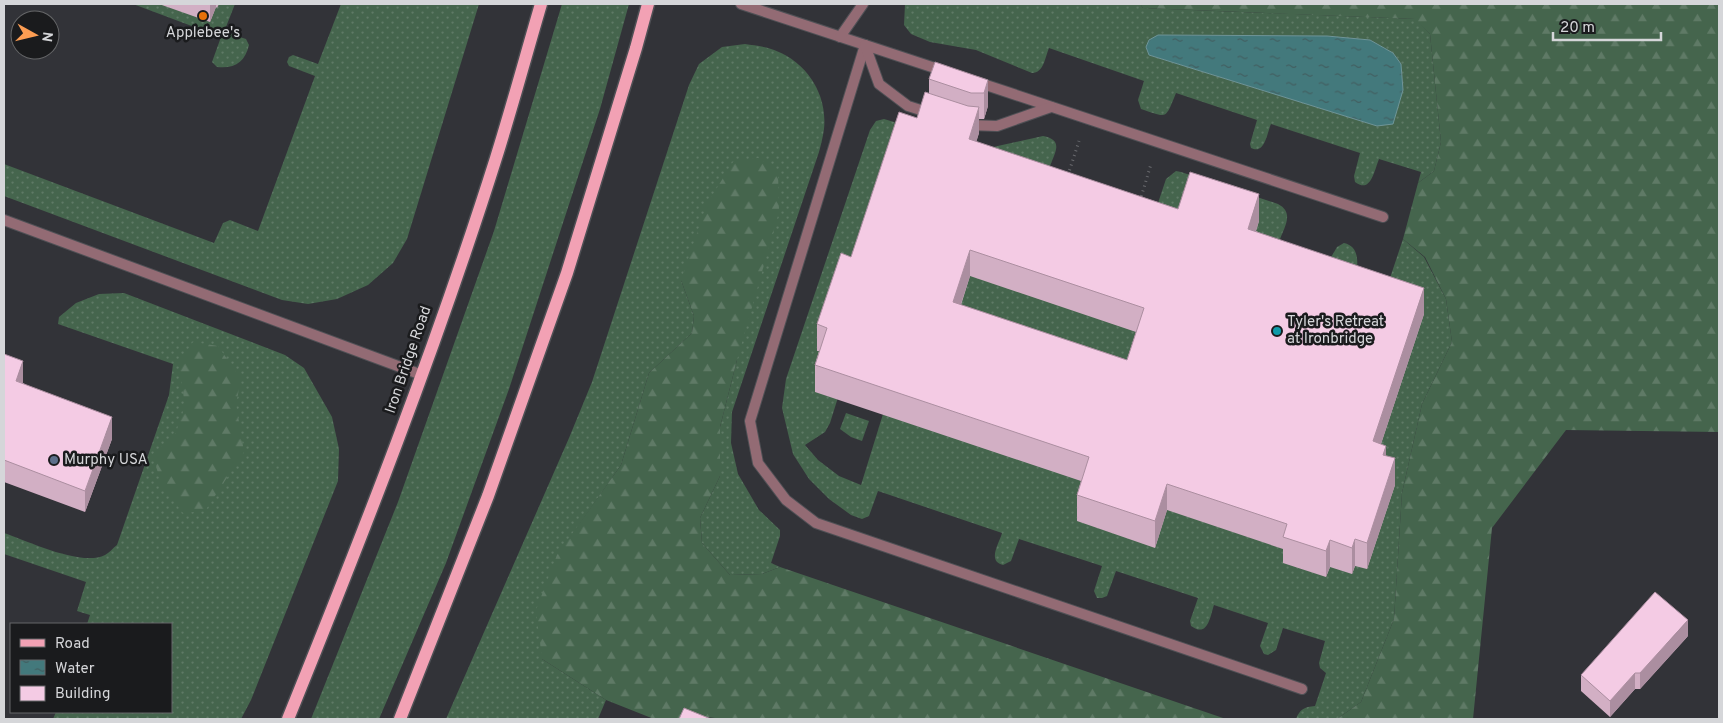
<svg xmlns="http://www.w3.org/2000/svg" width="1723" height="723" font-family="Overpass,sans-serif">
	<style>
		.grass { fill: url(#grass-dots); fill-rule: evenodd }
		.forest { fill: url(#forest-firs) }
		.water { fill: url(#water-ripples); stroke: #6f9598 }
		.lines { fill: none; stroke-linecap: round; stroke-linejoin: round }
		.service-casing { stroke: #4f5055; stroke-width: 12 }
		.primary-casing { stroke: #4f5055; stroke-width: 15 }
		.path { stroke: #696a6e; stroke-width: 3; stroke-dasharray: 1 4; stroke-linecap: butt }
		.service { stroke: #936b74; stroke-width: 10 }
		.primary { stroke: #f2a1b4; stroke-width: 12 }
		.wall { fill: #d2afc4; fill-rule: evenodd }
		.shaded-wall { fill: #ab8ea0 }
		.building { fill: #f4cbe4; stroke: #ab8ea0; fill-rule: evenodd }
		.food-dot { fill: #e8710a; stroke: #1a1b1d; stroke-width: 2 }
		.culture-dot { fill: #0f9aa8; stroke: #1a1b1d; stroke-width: 2 }
		.service-dot { fill: #5c6f8a; stroke: #1a1b1d; stroke-width: 2 }
		.labels { text-anchor: middle; dominant-baseline: central; stroke-width: 5; stroke-linejoin: round; paint-order: stroke }
		.poi-label { font-size: 15px; fill: #d5d6d9; stroke: #1a1b1d; text-anchor: start }
		.street-label { font-size: 15px; fill: #d5d6d9; stroke: #1a1b1d }
	</style>
	<defs>
		<pattern id="grass-dots" width="8" height="8" patternUnits="userSpaceOnUse" patternTransform="scale(1.25)"><rect width="8" height="8" fill="#45654d"/><path d="M2 2h.1M6 6h.1" fill="none" stroke="#5f7a66" stroke-width="1.8" stroke-linecap="round"/></pattern>
		<pattern id="forest-firs" width="22" height="20" patternUnits="userSpaceOnUse" patternTransform="scale(1.25)"><rect width="22" height="20" fill="#45654d"/><path d="M5 1l3.5 6h-7zM16 11l3.5 6h-7z" fill="#5f7a66"/></pattern>
		<pattern id="water-ripples" width="26" height="14" patternUnits="userSpaceOnUse" patternTransform="scale(1.25)"><rect width="26" height="14" fill="#43797c"/><path d="M2 4q2-2 4 0t4 0M15 11q2-2 4 0t4 0" fill="none" stroke="#425f61"/></pattern>
	</defs>
	<rect width="100%" height="100%" fill="#323338"/>
	<g class="grass">
		<path d="M133,4H235L224,32L246,39L249,45C245,62 235,69 217,67L212,62L221,37Z"/>
		<path d="M341,4H479L407,239L393,263L368,285L337,299L308,304L282,300L4,196V164L214,243L223,223L230,220L258,231L315,76L289,66L287,62L289,57L293,55L318,64Z"/>
		<path d="M562,4H629L600,109L509,389L446,563L379,719H311L398,502L494,231Z"/>
		<path d="M905,4H1140L1143,8L1416,19L1430,34L1441,142L1434,171L1418,183L1421,172L1379,159C1374,171 1371,194 1355,182L1354,176L1360,153L1271,124C1267,133 1265,155 1251,148L1250,144L1257,120L1176,93C1165,120 1168,118 1141,109L1138,100L1144,81L1049,48C1045,57 1044,73 1032,73L976,50L930,42L911,34L904,25ZM1158,35L1327,36L1370,40L1393,53L1401,64L1403,90L1377,126L1149,55L1146,47Z"/>
		<path d="M745,44C752,45 760,46 768,48C804,58 828,92 824,129C823,137 821,144 819,152L732,412L731,443L738,474L759,510L780,530V536L771,563L780,567L762,574L730,575L702,543L700,518L720,476V427L737,360L681,280L694,316L692,333L649,373L621,465L558,555L542,659L606,700L598,719H446L569,438L592,382L689,85L699,64L722,47Z"/>
		<path d="M884,119L984,149L1043,136C1064,140 1055,152 1050,166L1158,203L1166,179L1176,171L1181,172L1278,204C1295,213 1284,227 1279,242L1330,259L1337,247L1344,243C1357,246 1358,257 1357,270L1389,281L1403,239L1424,257L1446,299L1452,342L1422,404L1402,493L1394,619L1361,702L1337,719H1296C1300,709 1304,707 1315,706L1326,673L1320,668L1319,663L1325,641L1283,628L1276,650L1268,655L1264,654L1260,646L1268,623L1214,605C1210,617 1208,638 1191,626L1190,621L1198,598L1116,571L1107,596L1102,598H1097L1094,591L1102,566L1019,539L1011,561L1003,565C987,561 999,544 1002,533L878,491L869,516L862,519L851,515L829,499L809,479L793,454L782,408L786,379L870,130L876,121ZM840,391L883,414L861,485L839,476L818,460L805,445L825,432L830,423Z"/>
		<path d="M124,293L285,355L304,368L332,417L339,449L338,481L251,700L241,719H53L56,712H171V624H87L90,615L77,611L86,582L4,554V533C28,541 81,567 105,555C109,553 113,548 117,545L169,395L173,364L58,324L59,317L76,303L99,294Z"/>
		<path d="M846,413L869,421L862,441L851,437L840,429Z"/>
	</g>
	<g class="forest">
		<path d="M1140,4H1719V432L1566,430L1492,528L1473,719H1337L1361,702L1394,619L1402,493L1422,404L1452,342L1446,299L1425,257L1403,239L1418,183L1434,171L1441,142L1430,34L1415,19L1143,8Z"/>
		<path d="M758,158L778,170L779,212L737,360L720,427V476L700,518L702,543L730,575L762,574L780,567L1226,719H724L697,716L691,719H654L606,700L542,659L536,610L557,555L621,465L649,373L692,333L694,316L681,280L707,204L733,162Z"/>
		<path d="M193,342L218,346L241,379L236,404L244,452L205,511L183,513L161,485L153,454L175,435L185,406L179,363Z"/>
	</g>
	<path class="water" d="M1158,35L1327,36L1370,40L1393,53L1401,64L1403,90L1393,124L1377,126L1149,55L1146,47L1149,40Z"/>
	<g class="lines">
		<g class="service-casing">
			<g id="service">
				<path d="M741,4L944,71"/>
				<path d="M840,37L863,4"/>
				<path d="M865,45L750,421L758,463L786,500L816,523L1302,689"/>
				<path d="M865,45L879,84L908,106L933,114"/>
				<path d="M977,82L1383,217"/>
				<path d="M968,125L997,126L1051,107"/>
				<path d="M4,220L422,375"/>
			</g>
		</g>
		<g class="primary-casing">
			<g id="primary">
				<path d="M288,719C363,534 436,348 496,158C512,107 526,55 541,4"/>
				<path d="M400,719L488,496L567,273L636,48L648,4"/>
			</g>
		</g>
		<g class="path">
			<path d="M1068,175L1079,141"/>
			<path d="M1140,201L1151,164"/>
		</g>
		<use href="#service" class="service"/>
		<use href="#primary" class="primary"/>
	</g>
	<g class="wall">
		<path d="M159,4H219L217,8L216,7L210,22Z"/>
		<path d="M929,79L988,80V106L984,119H979V133L976,142L1178,209L1259,221L1256,231L1424,314L1381,444L1386,456L1395,485L1367,569L1355,566L1352,574L1330,567L1326,577L1283,563V549L1167,510L1155,548L1077,521V495L1081,481L815,392V365L819,351H817V324L851,257L917,118L929,94ZM970,276L1136,332L1127,360L961,305Z"/>
		<path d="M4,354L23,383L112,439L85,512L4,482Z"/>
		<path d="M1688,636L1640,689H1635L1610,717L1581,691V675Z"/>
	</g>
	<g class="shaded-wall">
		<path d="M210,4H216V7L210,22Z"/>
		<path d="M988,80V106L984,119V93Z"/>
		<path d="M979,107V133L969,166V139Z"/>
		<path d="M1259,194V221L1248,255V229Z"/>
		<path d="M970,250V276L953,328V302Z"/>
		<path d="M1424,288V314L1373,468V441Z"/>
		<path d="M23,361V383L16,381Z"/>
		<path d="M112,417V439L85,512V491Z"/>
		<path d="M1386,446V472L1383,455Z"/>
		<path d="M1395,458V485L1367,569V543Z"/>
		<path d="M1167,484V510L1155,548V521Z"/>
		<path d="M1355,539V566L1352,574V548Z"/>
		<path d="M1330,540V567L1326,577V551Z"/>
		<path d="M1688,620V636L1640,689V673Z"/>
		<path d="M1635,673V689L1610,717V701Z"/>
	</g>
	<g class="building">
		<path d="M935,62L988,80L984,93H971L929,79Z"/>
		<path d="M925,92L968,106L979,107L969,139L1178,209L1190,172L1259,194L1248,229L1424,288L1373,441L1386,446L1383,455L1395,458L1367,543L1355,539L1352,548L1330,540L1326,551L1283,537L1287,524L1167,484L1155,521L1077,495L1089,457L815,365L827,328L817,324L841,253L851,257L899,112L917,118ZM970,250L1144,308L1127,360L953,302Z"/>
		<path d="M4,354L23,361L16,381L112,417L85,491L4,460Z"/>
		<path d="M1655,592L1688,620L1640,673H1635L1610,701L1581,675Z"/>
		<path d="M684,708L711,719H679Z"/>
	</g>
	<circle class="food-dot" cx="203" cy="16" r="5"/>
	<circle class="culture-dot" cx="1277" cy="331" r="5"/>
	<circle class="service-dot" cx="54" cy="460" r="5"/>
	<g class="labels">
		<g class="poi-label">
			<text x="203" y="33" text-anchor="middle">Applebee's</text>
			<text x="1287" y="322">Tyler's Retreat<tspan x="1287" dy="17">at Ironbridge</tspan></text>
			<text x="64" y="460">Murphy USA</text>
		</g>
		<g class="street-label">
			<text transform="translate(409 360) rotate(-71)">Iron Bridge Road</text>
		</g>
	</g>
	<rect width="1723" height="723" fill="none" stroke="#d5d6d9" stroke-width="10"/>
	<rect x="10" y="623" width="162" height="90" fill="#1a1b1d" stroke="#656668"/>
	<rect x="20" y="639" width="25" height="8" fill="#f2a1b4" stroke="#656668"/>
	<text x="55" y="648" font-size="15" fill="#d5d6d9">Road</text>
	<rect x="20" y="660" width="25" height="15" fill="url(#water-ripples)" stroke="#656668"/>
	<text x="55" y="673" font-size="15" fill="#d5d6d9">Water</text>
	<rect x="20" y="686" width="25" height="15" fill="#f4cbe4" stroke="#656668"/>
	<text x="55" y="698" font-size="15" fill="#d5d6d9">Building</text>
	<g transform="translate(35 35) rotate(98)"><circle r="24" fill="#1a1b1d" stroke="#656668"/>
	<path d="M0-4L9 19L0 12L-9 19Z" fill="#fc9d53"/>
	<text y="-8" font-size="14" font-weight="bold" text-anchor="middle" fill="#d5d6d9">N</text>
	</g>
	<path d="M1553 32v8h108v-8" fill="none" stroke="#d5d6d9" stroke-width="2.5"/>
	<text x="1560" y="32" font-size="15" fill="#d5d6d9" stroke="#1a1b1d" stroke-width="4" paint-order="stroke">20 m</text>
</svg>
